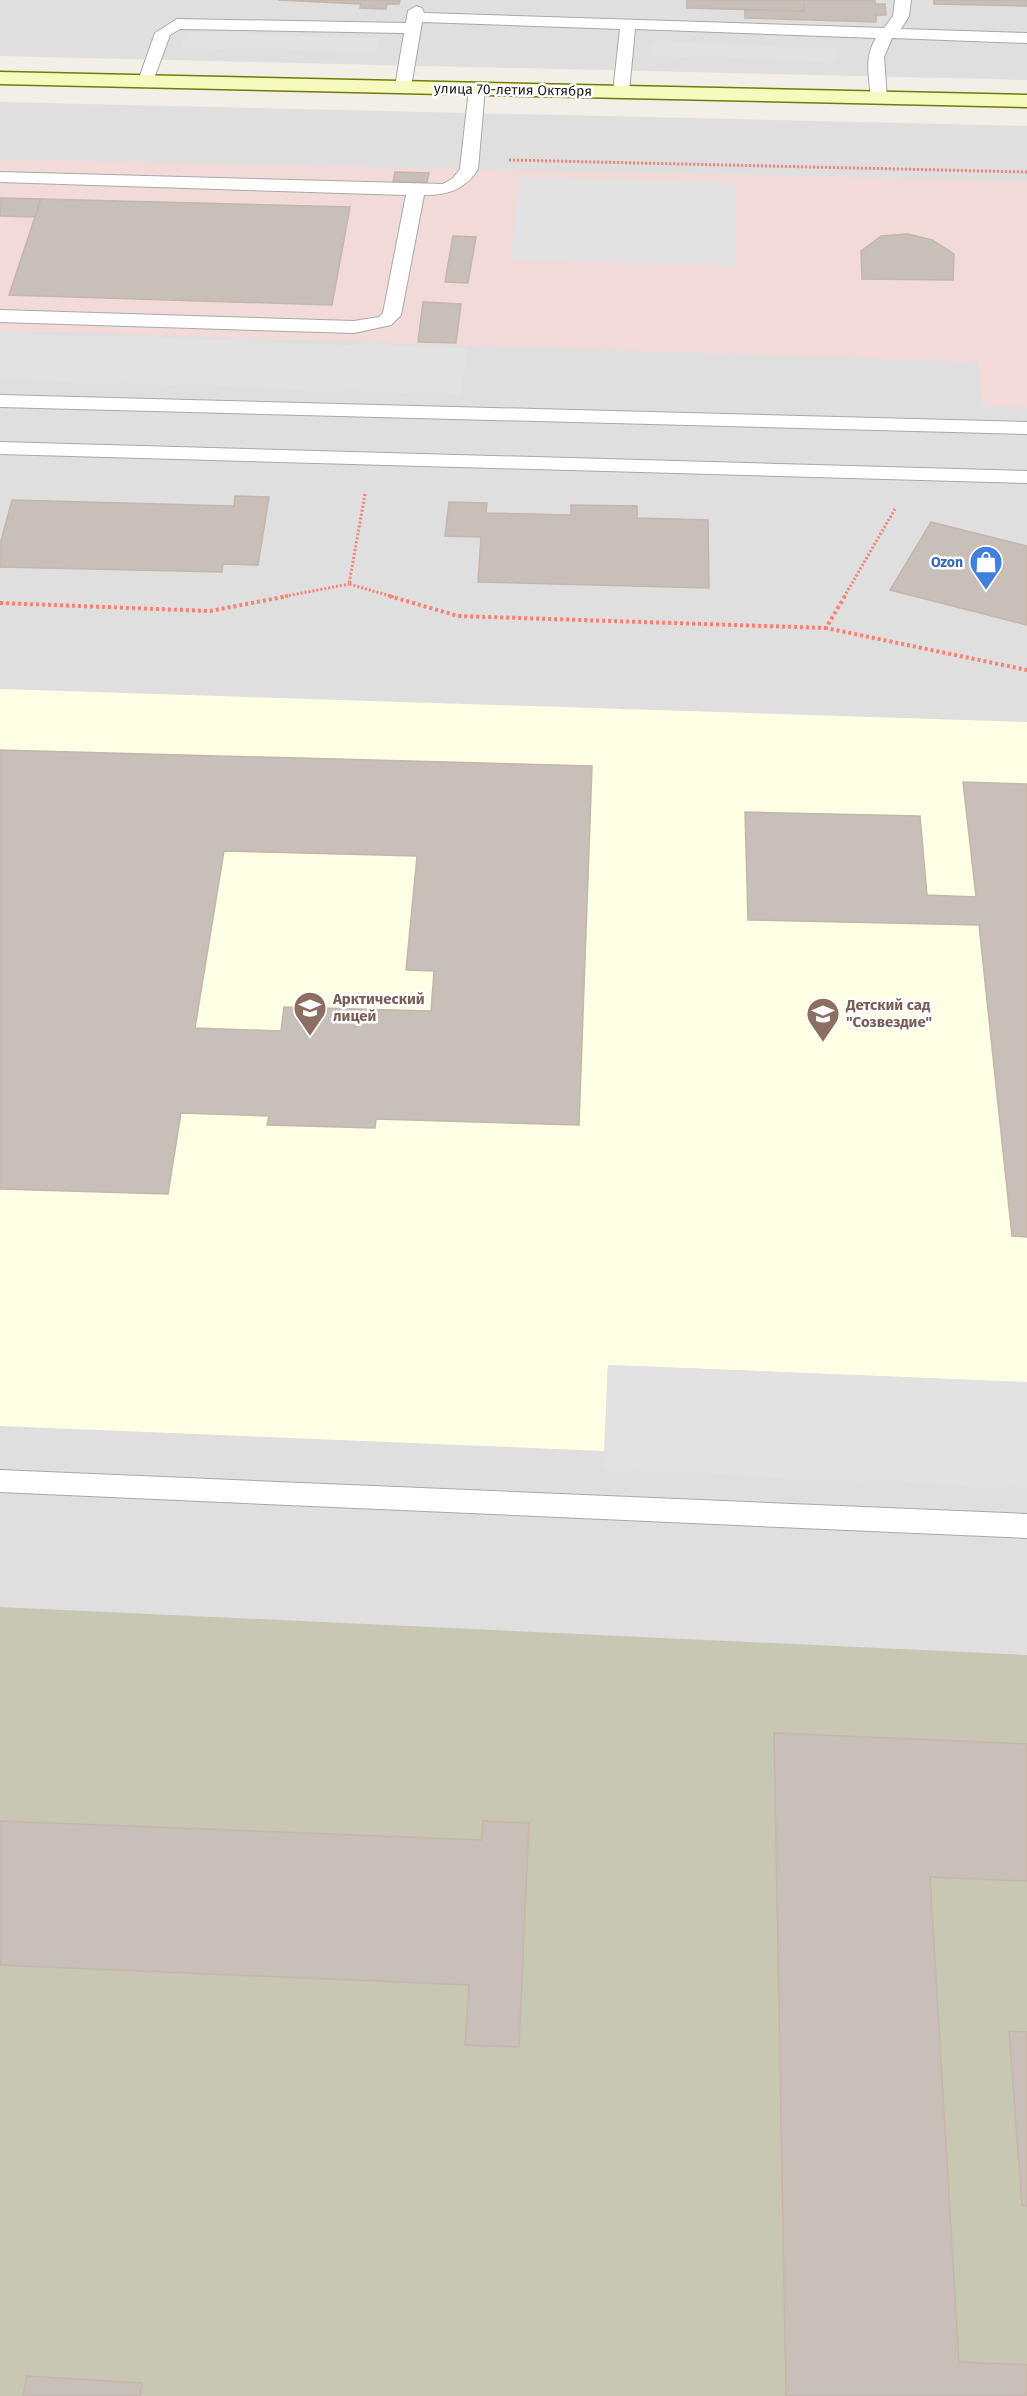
<svg xmlns="http://www.w3.org/2000/svg" width="1027" height="2396" font-family="'Fira Sans',sans-serif">
	<style>
		.residential { fill: #e0dfdf }
		.commercial { fill: #f2dad9 }
		.education { fill: #ffffe5 }
		.construction { fill: #c7c7b4 }
		.parking { fill: #e2e2e2 }
		.building { fill: #c7bfb8; stroke: #c4b6ab; stroke-width: 1.5; fill-rule: evenodd }
		.lines { fill: none; stroke-linecap: round; stroke-linejoin: round }
		.service-casing { stroke: #a9a9a9; stroke-width: 2 }
		.secondary-casing { stroke: #707d05; stroke-width: 3 }
		.path-far1 { stroke: #fa8072; stroke-width: 3; stroke-dasharray: 2 2; stroke-linecap: butt }
		.path { stroke: #fa8072; stroke-width: 4; stroke-dasharray: 3 3; stroke-linecap: butt }
		.service { fill: #fff; fill-rule: evenodd }
		.secondary { fill: #f7fabf; fill-rule: evenodd }
		.labels { text-anchor: middle; dominant-baseline: central; stroke-width: 5; stroke-linejoin: round; paint-order: stroke }
		.far-street-label { font-size: 14px; fill: #222; stroke: #fff }
		.far-shop-label { font-size: 14px; font-weight: bold; fill: #366cbe; stroke: #fff; text-anchor: end }
		.education-label { font-size: 15px; font-weight: bold; fill: #785e54; stroke: #fff; text-anchor: start }
	</style>
	<rect width="100%" height="100%" fill="#f2efe9"/>
	<g class="residential">
		<path d="M0,0H1027V80L0,56Z"/>
		<path d="M0,102L1027,126V2396H0Z"/>
	</g>
	<path class="commercial" d="M0,159L1027,181V407L983,406L978,362L0,330Z"/>
	<path class="education" d="M0,689L1027,722V1382L608,1365L604,1451L0,1426Z"/>
	<path class="construction" d="M0,1607L1027,1655V2396H0Z"/>
	<g class="parking">
		<path d="M186,33L378,38L376,53L181,48Z"/>
		<path d="M652,42L836,47V62L652,56Z"/>
		<path d="M520,177L736,183V266L511,260Z"/>
		<path d="M0,333L467,349L461,395L0,379Z"/>
		<path d="M608,1365L1027,1382V1488L604,1470Z"/>
	</g>
	<g class="building">
		<path d="M278,0H400L399,4H387L386,9L360,8L361,4Z"/>
		<path d="M687,0H804V11L687,8Z"/>
		<path d="M804,0H875V4H885L886,15H876V22L745,18V10L804,11Z"/>
		<path d="M934,0H1027V6L934,4Z"/>
		<path d="M395,172L429,173L427,182H393Z"/>
		<path d="M0,198L41,199L36,217L0,216Z"/>
		<path d="M41,199L350,207L332,305L9,295Z"/>
		<path d="M908,234L932,240L954,254L953,280L862,279L861,251L881,236Z"/>
		<path d="M453,236L476,237L468,283L445,282Z"/>
		<path d="M423,302L461,304L456,343L418,342Z"/>
		<path d="M235,496L269,497L258,565L223,564L222,572L0,567V544L12,500L234,506Z"/>
		<path d="M449,502L487,503L486,513L571,515V505L637,506V518L708,520L709,588L478,582L481,537L445,536Z"/>
		<path d="M931,522L1027,546V625L890,590Z"/>
		<path d="M0,750L592,766L579,1125L376,1119L375,1128L267,1125L269,1116L181,1113L168,1194L0,1189ZM224,851L417,856L406,970L434,971L431,1011L284,1007L281,1031L195,1028Z"/>
		<path d="M963,782L1027,784V1237L1012,1236L979,925L748,920L745,812L920,816L927,895L976,897Z"/>
		<path d="M774,1733L1027,1744V1881L930,1877L959,2362L1027,2365V2396H786Z"/>
		<path d="M0,1821L482,1840L483,1821L529,1823L519,2047L465,2045L469,1985L0,1965Z"/>
		<path d="M1009,2031L1027,2032V2206L1022,2205Z"/>
		<path d="M27,2376L142,2383L140,2396H23Z"/>
	</g>
	<g class="lines">
		<g class="service-casing">
			<g id="service">
				<path d="M895,0H911L909,16L901,29L1027,33V43L892,38L884,57L887,98L879,103L871,98C869,76 864,57 876,38L635,29L629,92L621,97L613,92L620,29L422,22L411,87L403,92L395,87L404,33L180,29L170,35L152,84L146,86L138,81L155,33L177,19L406,23L408,11L416,6L422,8L424,13L884,28L893,16Z"/>
				<path d="M477,84L485,89L478,169C465,190 448,195 424,195L401,315L391,325L354,333L0,322V310L354,321L379,317L383,313L406,195L0,182V172L443,184L453,178L460,169L469,89Z"/>
				<path d="M0,395L1027,422V434L0,407Z"/>
				<path d="M0,442L1027,471V483L0,454Z"/>
				<path d="M0,1470L1027,1514V1538L0,1492Z"/>
			</g>
		</g>
		<g class="secondary-casing">
			<path id="secondary" d="M0,72L1027,95V107L0,84Z"/>
		</g>
		<g class="path-far1">
			<path d="M509,160L1027,172"/>
			<path d="M365,494L349,584L394,597"/>
			<path d="M281,597L349,584"/>
			<path d="M844,597L895,509"/>
		</g>
		<g class="path">
			<path d="M389,596L458,616L826,628"/>
			<path d="M845,596L826,628L1027,670"/>
			<path d="M0,603L210,611L288,596"/>
		</g>
		<use href="#service" class="service"/>
		<use href="#secondary" class="secondary"/>
	</g>
	<defs>
		<g id="shop-pin" transform="scale(1.725)"><path d="M0 17L-7.5 6A9.5 9.5 0 1 1 7.5 6Z" fill="#3f7fe0" stroke="#fff"/><path d="M-5-2.5h2.3a2.7 3.5 0 0 1 5.4 0H5L5.5 6h-11ZM-1.5-2.5h3a1.5 2.3 0 0 0-3 0Z" fill="#fff"/></g>
		<g id="school-pin" transform="scale(1.725)"><path d="M0 17L-7.5 6A9.5 9.5 0 1 1 7.5 6Z" fill="#8d6e63" stroke="#fff"/><path d="M0-5L7-2L0 1L-7-2ZM-4 1L0 2.5L4 1V4Q0 6-4 4Z" fill="#fff"/></g>
	</defs>
	<g fill-rule="evenodd">
		<use href="#shop-pin" x="986" y="562"/>
		<use href="#school-pin" x="310" y="1008"/>
		<use href="#school-pin" x="823" y="1014"/>
	</g>
	<g class="labels">
		<g class="far-street-label">
			<text transform="translate(513 90) rotate(1)">улица 70-летия Октября</text>
		</g>
		<g class="far-shop-label">
			<text x="963" y="562">Ozon</text>
		</g>
		<g class="education-label">
			<text x="333" y="999">Арктический<tspan x="333" dy="17">лицей</tspan></text>
			<text x="846" y="1005">Детский сад<tspan x="846" dy="17">"Созвездие"</tspan></text>
		</g>
	</g>
</svg>
